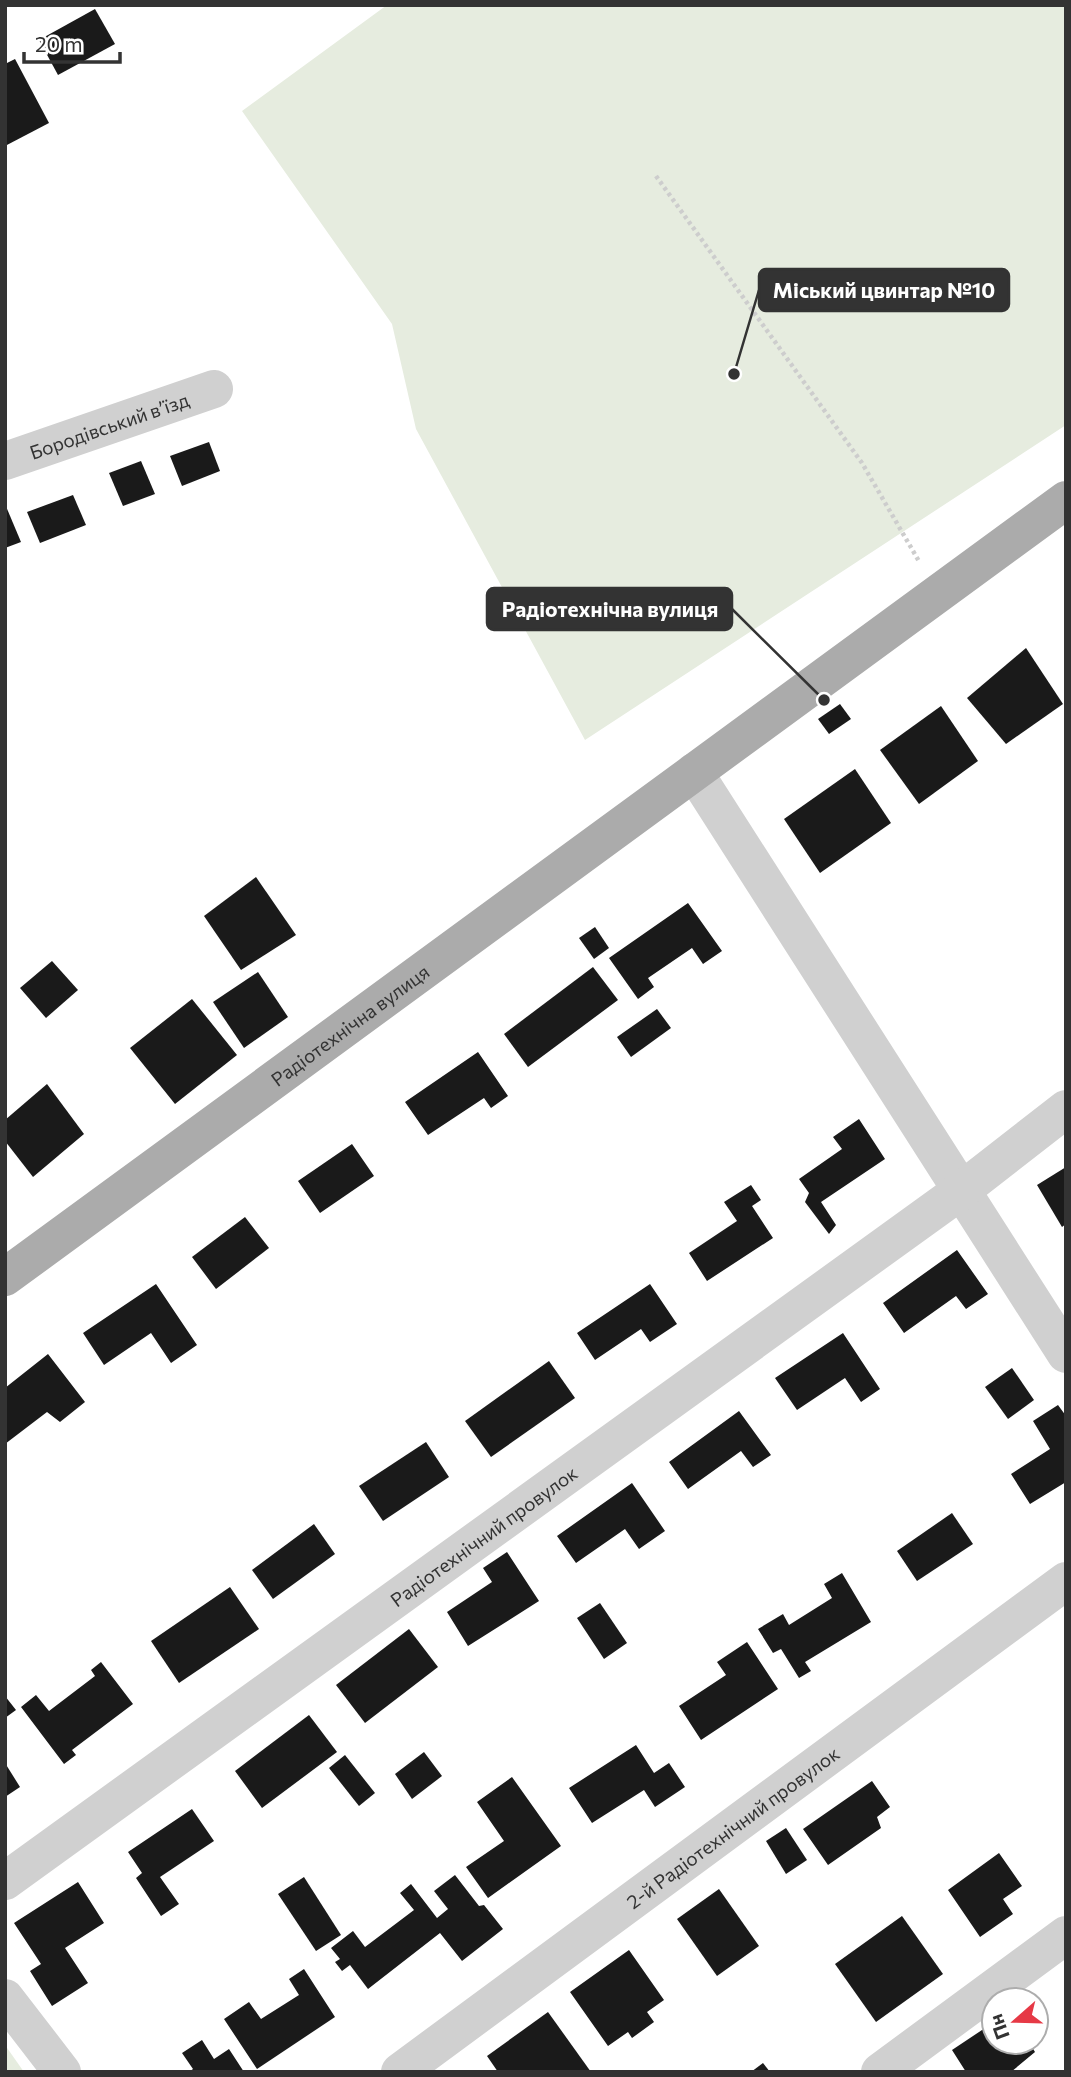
<svg xmlns="http://www.w3.org/2000/svg" width="1071" height="2077" font-family="Commissioner,sans-serif">
	<style>
		.green { fill: #e6ecdf }
		.building { fill: #1a1a1a }
		.lines { fill: none; stroke-linecap: round; stroke-linejoin: round }
		.path { stroke: #cdcdcd; stroke-width: 4.5; stroke-dasharray: 3.5 3.5; stroke-linecap: butt }
		.minor { stroke: #d0d0d0; stroke-width: 38 }
		.major { stroke: #ababab; stroke-width: 38 }
		.labels { text-anchor: middle; dominant-baseline: central; stroke-width: 7; stroke-linejoin: round; paint-order: stroke }
		.street-label { font-size: 19px; fill: #333; stroke: #fff }
		.leader { fill: none; stroke: #333; stroke-width: 2.5 }
		.callout-dot { fill: #333; stroke: #fff; stroke-width: 2.5 }
		.callout { fill: #333; stroke: #333; stroke-width: 2.5 }
		.callout-label { font-size: 21px; text-anchor: middle; font-weight: bold; fill: #fff }
	</style>
	<rect width="100%" height="100%" fill="#fff"/>
	<g class="green">
		<path d="M387,5H1066V425L585,740L416,429L392,324L242,111Z"/>
		<path d="M5,2045L24,2072H5Z"/>
	</g>
	<g class="building">
		<path d="M95,9L115,44L58,75L39,40Z"/>
		<path d="M15,59L49,123L5,146V64Z"/>
		<path d="M209,442L220,471L182,486L170,456Z"/>
		<path d="M141,461L155,494L123,506L109,473Z"/>
		<path d="M73,495L86,525L40,543L27,512Z"/>
		<path d="M5,504L21,542L5,548Z"/>
		<path d="M1026,648L1063,704L1006,744L967,698Z"/>
		<path d="M840,704L851,719L829,734L818,719Z"/>
		<path d="M941,706L978,761L919,804L880,750Z"/>
		<path d="M855,769L891,823L820,873L784,819Z"/>
		<path d="M256,877L296,935L241,970L204,916Z"/>
		<path d="M688,903L722,951L703,964L692,948L648,978L654,987L638,999L609,958Z"/>
		<path d="M595,927L609,948L594,959L579,938Z"/>
		<path d="M52,961L78,990L46,1018L20,988Z"/>
		<path d="M593,967L618,1000L528,1067L504,1034Z"/>
		<path d="M258,972L288,1017L244,1048L213,1002Z"/>
		<path d="M192,999L237,1055L175,1104L130,1048Z"/>
		<path d="M657,1009L671,1028L631,1057L617,1037Z"/>
		<path d="M478,1052L508,1096L491,1108L484,1098L428,1135L405,1102Z"/>
		<path d="M47,1084L84,1134L33,1177L5,1141V1120Z"/>
		<path d="M859,1119L885,1159L821,1202L836,1225L829,1234L805,1202L809,1193L799,1179L842,1149L833,1137Z"/>
		<path d="M352,1144L374,1176L320,1213L298,1181Z"/>
		<path d="M1066,1167V1224L1062,1227L1037,1185Z"/>
		<path d="M751,1185L761,1200L752,1206L773,1238L707,1281L689,1253L737,1221L724,1202Z"/>
		<path d="M245,1217L269,1248L216,1289L192,1257Z"/>
		<path d="M957,1250L988,1294L966,1309L956,1296L904,1333L883,1303Z"/>
		<path d="M156,1284L197,1345L171,1363L151,1333L104,1365L83,1333Z"/>
		<path d="M650,1284L677,1324L650,1342L641,1329L595,1360L577,1333Z"/>
		<path d="M843,1333L880,1389L861,1402L845,1378L797,1410L775,1378Z"/>
		<path d="M48,1354L85,1402L60,1422L47,1412L5,1444V1388Z"/>
		<path d="M549,1361L575,1398L491,1457L465,1421Z"/>
		<path d="M1012,1368L1034,1400L1008,1419L985,1387Z"/>
		<path d="M1058,1405L1066,1416V1482L1030,1504L1011,1474L1050,1449L1033,1421Z"/>
		<path d="M739,1411L771,1455L753,1467L741,1451L688,1489L669,1462Z"/>
		<path d="M426,1442L449,1477L383,1521L359,1486Z"/>
		<path d="M632,1483L665,1531L639,1549L625,1529L576,1563L557,1536Z"/>
		<path d="M952,1513L973,1544L917,1581L897,1551Z"/>
		<path d="M314,1524L335,1554L273,1599L252,1570Z"/>
		<path d="M507,1552L539,1601L468,1646L447,1612L492,1582L483,1568Z"/>
		<path d="M842,1573L871,1622L805,1662L811,1671L799,1678L781,1649L773,1653L758,1629L783,1614L789,1625L832,1598L824,1584Z"/>
		<path d="M230,1587L259,1629L179,1683L151,1641Z"/>
		<path d="M600,1603L627,1643L604,1659L577,1618Z"/>
		<path d="M409,1629L438,1667L365,1723L336,1685Z"/>
		<path d="M747,1642L778,1689L701,1740L679,1706L726,1675L717,1662Z"/>
		<path d="M101,1662L133,1704L72,1750L76,1755L64,1764L21,1707L36,1695L49,1711L95,1676L91,1670Z"/>
		<path d="M5,1696L16,1710L5,1718Z"/>
		<path d="M309,1715L337,1752L262,1808L235,1771Z"/>
		<path d="M636,1745L654,1773L669,1763L685,1787L655,1807L644,1790L592,1823L569,1788Z"/>
		<path d="M424,1752L442,1776L412,1799L395,1774Z"/>
		<path d="M345,1755L375,1793L359,1806L329,1768Z"/>
		<path d="M5,1763L20,1787L5,1797Z"/>
		<path d="M512,1777L561,1846L488,1898L466,1867L504,1841L477,1802Z"/>
		<path d="M872,1781L890,1807L877,1817L881,1828L828,1865L803,1829Z"/>
		<path d="M192,1809L214,1841L160,1877L179,1904L161,1916L136,1878L142,1873L128,1852Z"/>
		<path d="M786,1828L807,1860L786,1874L766,1841Z"/>
		<path d="M999,1853L1022,1886L1003,1899L1013,1914L980,1937L948,1890Z"/>
		<path d="M455,1875L479,1906L484,1905L503,1929L462,1961L440,1933L368,1989L350,1965L342,1971L335,1962L340,1959L331,1948L353,1931L365,1947L414,1910L400,1893L411,1884L437,1918L448,1909L434,1891Z"/>
		<path d="M304,1877L341,1935L316,1951L278,1894Z"/>
		<path d="M78,1882L104,1923L65,1948L88,1983L52,2006L30,1971L41,1964L14,1923Z"/>
		<path d="M719,1889L759,1946L717,1976L677,1919Z"/>
		<path d="M902,1916L943,1974L876,2022L835,1964Z"/>
		<path d="M629,1950L664,2000L647,2012L654,2022L632,2038L628,2032L608,2046L570,1992Z"/>
		<path d="M304,1969L335,2017L257,2069L224,2019L249,2002L261,2019L299,1995L289,1979Z"/>
		<path d="M548,2012L591,2072H498L487,2056Z"/>
		<path d="M994,2022V2042H1029L1035,2052L1011,2072H966L952,2050Z"/>
		<path d="M202,2040L214,2059L229,2049L244,2072H189L193,2069L182,2053Z"/>
		<path d="M763,2063L770,2072H751Z"/>
	</g>
	<g class="lines">
		<path class="path" d="M656,176L862,463L920,563"/>
		<g class="minor">
			<path id="s1" d="M5,461L214,389"/>
			<path d="M694,772L1066,1354"/>
			<path id="s2" d="M5,1881L962,1190L1066,1109"/>
			<path d="M5,1998L62,2072"/>
			<path id="s3" d="M400,2072L1066,1581"/>
			<path d="M880,2072L1066,1935"/>
		</g>
		<path class="major" id="s4" d="M5,1277L1066,500"/>
	</g>
	<g class="labels">
		<g class="street-label">
			<text stroke="none"><textPath href="#s1" startOffset="110">Бородівський в’їзд</textPath></text>
			<text stroke="none"><textPath href="#s4" startOffset="427">Радіотехнічна вулиця</textPath></text>
			<text stroke="none"><textPath href="#s2" startOffset="590">Радіотехнічний провулок</textPath></text>
			<text stroke="none"><textPath href="#s3" startOffset="413">2-й Радіотехнічний провулок</textPath></text>
		</g>
	</g>
	<path class="leader" d="M734 374L759 290M824 700L732 609"/>
	<g class="callout-dot">
		<circle cx="734" cy="374" r="7"/>
		<circle cx="824" cy="700" r="7"/>
	</g>
	<g class="callout">
		<rect x="759" y="269" width="250" height="42" rx="7"/>
		<rect x="487" y="588" width="245" height="42" rx="7"/>
	</g>
	<g class="callout-label">
		<text x="884" y="298">Міський цвинтар №10</text>
		<text x="610" y="617">Радіотехнічна вулиця</text>
	</g>
	<rect width="1071" height="2077" fill="none" stroke="#333333" stroke-width="14"/>
	<g transform="translate(1015 2021) rotate(250)"><circle r="33" fill="#ffffff" stroke="#adadad" stroke-width="2"/>
	<path d="M0-5L12 26L0 18L-12 26Z" fill="#e63946"/>
	<text y="-10" font-size="19" font-weight="bold" text-anchor="middle" fill="#333333">Пн</text>
	</g>
	<path d="M24 52v10h96v-10" fill="none" stroke="#333333" stroke-width="3.5"/>
	<text x="35" y="52" font-size="21" fill="#333333" stroke="#ffffff" stroke-width="5" paint-order="stroke">20 m</text>
</svg>
